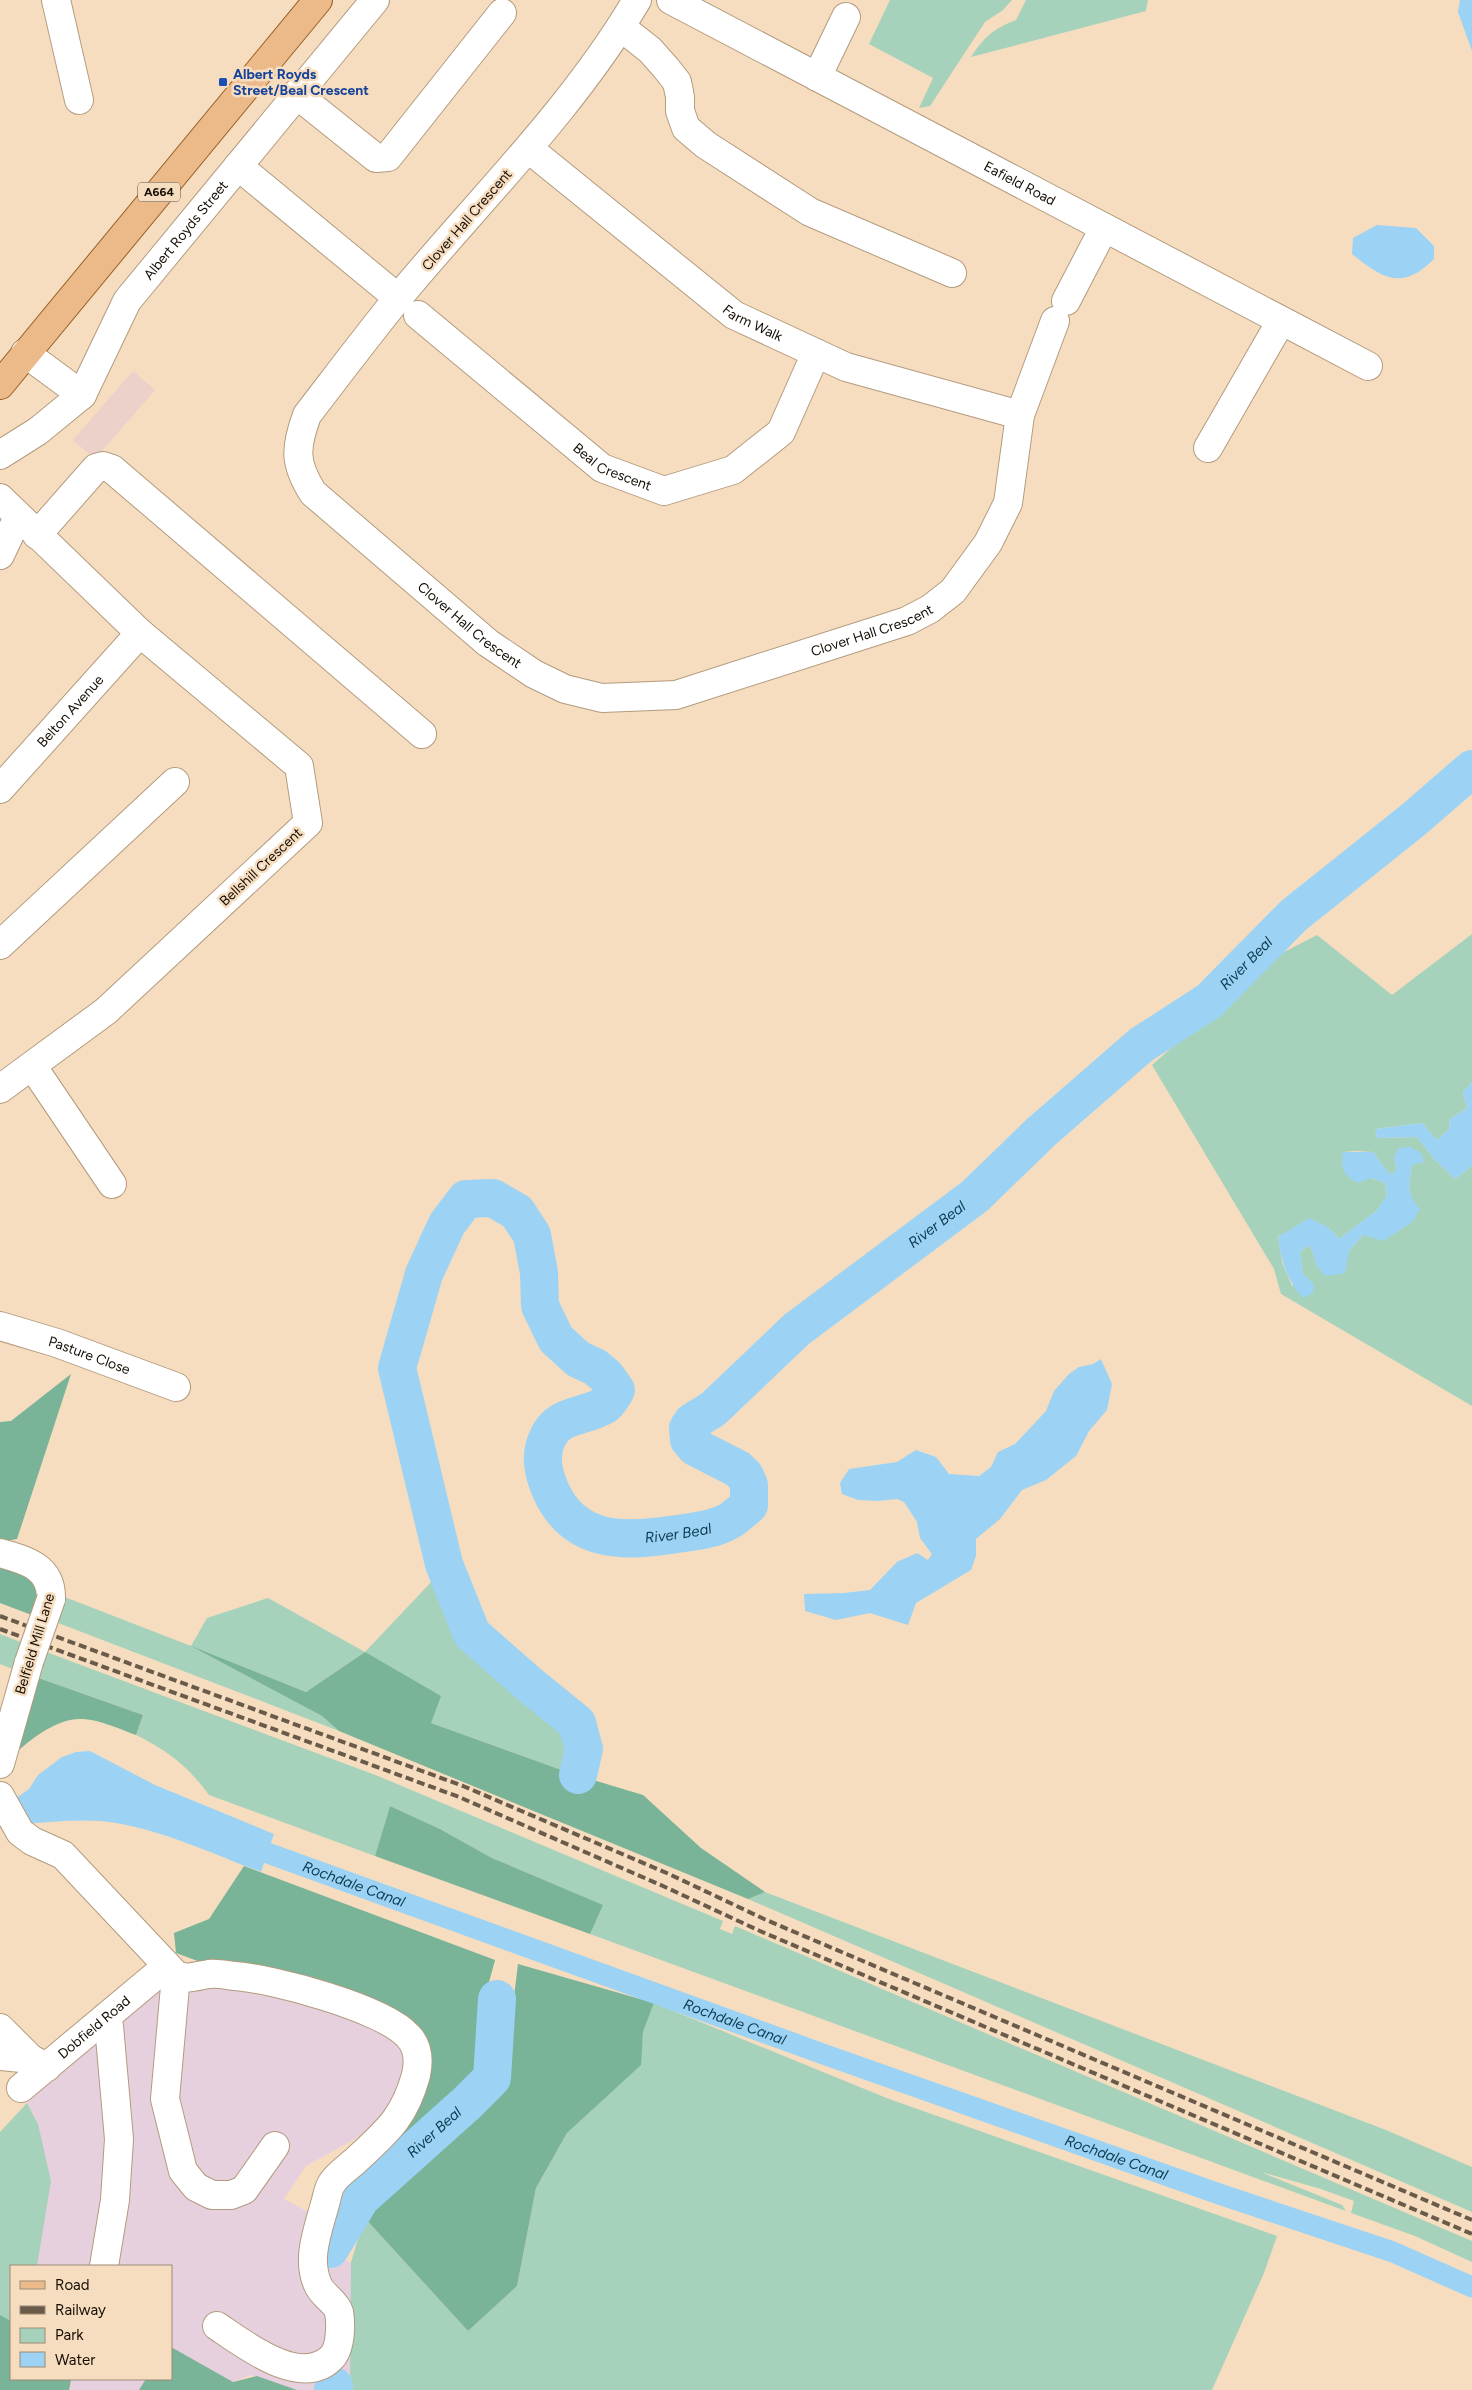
<svg xmlns="http://www.w3.org/2000/svg" width="1472" height="2390" font-family="Figtree,sans-serif">
	<style>
		.commercial { fill: #ebd1ca }
		.industrial { fill: #e6d0de }
		.green { fill: #a6d2bc; fill-rule: evenodd }
		.forest { fill: #79b398 }
		.water { fill: #9cd3f4 }
		.lines { fill: none; stroke-linecap: round; stroke-linejoin: round }
		.canal { stroke: #9cd3f4; stroke-width: 21 }
		.river { stroke: #9cd3f4; stroke-width: 38 }
		.minor-casing { stroke: #b39b7f; stroke-width: 30 }
		.major-casing { stroke: #986028; stroke-width: 30 }
		.minor { stroke: #fff; stroke-width: 28 }
		.major { stroke: #ecba89; stroke-width: 28 }
		.rail { stroke: #695a4a; stroke-width: 4; stroke-dasharray: 8 4; stroke-linecap: butt }
		.minor-bridge-casing { stroke: #b39b7f; stroke-width: 30; stroke-linecap: butt }
		.minor-bridge { stroke: #fff; stroke-width: 28 }
		.transit-dot { fill: #1a4fb4; stroke: #f6ddbf; stroke-width: 2 }
		.labels { text-anchor: middle; dominant-baseline: central; stroke-width: 5; stroke-linejoin: round; paint-order: stroke }
		.shield { fill: #f6ddbf; stroke: #584b3c; stroke-width: 1 }
		.shield-label { font-size: 12px; font-weight: bold; fill: #150d04 }
		.transit-label { font-size: 14px; font-weight: bold; fill: #164399; stroke: #f6ddbf; text-anchor: start }
		.street-label { font-size: 14px; fill: #150d04; stroke: #f6ddbf }
		.water-label { font-size: 15px; font-style: italic; fill: #0d3a51; stroke: #f6ddbf }
	</style>
	<rect width="100%" height="100%" fill="#f6ddbf"/>
	<path class="commercial" d="M133,371L155,390L95,459L73,440Z"/>
	<path class="industrial" d="M210,1977L385,2027L406,2053L404,2074L398,2096L384,2117L355,2139L306,2166L284,2199L333,2225L322,2246L392,2286L348,2386L330,2390H297L251,2375L233,2382L227,2390H16L18,2379H171V2266H37L38,2124L27,2103L133,2004L159,1992Z"/>
	<g class="green">
		<path d="M890,0H1012L1003,10L985,22L930,106L919,108L933,78L869,44Z"/>
		<path d="M1026,0H1148L1146,11L971,57C985,36 993,29 1016,20Z"/>
		<path d="M1472,934V1082L1463,1092L1467,1108L1450,1119L1449,1129L1437,1140L1422,1123L1375,1129L1377,1138L1417,1137L1435,1160L1455,1179L1472,1166V1406L1281,1294L1274,1269L1152,1065L1195,1027L1259,965L1317,935L1392,995ZM1356,1151L1373,1152L1388,1172L1394,1174L1396,1169L1394,1157L1412,1165L1409,1182L1411,1199L1363,1235L1349,1251L1317,1266L1311,1248L1307,1246L1300,1252L1303,1274L1292,1286L1282,1262L1278,1236L1328,1227L1339,1239L1376,1211L1387,1196L1385,1183L1371,1178L1343,1152Z"/>
		<path d="M435,1578L449,1625L472,1655L523,1698L568,1727L576,1739L575,1753L570,1773L431,1723L365,1652L306,1692L197,1649L322,1716L339,1731L53,1621L62,1596L191,1646L207,1618L268,1598L365,1652Z"/>
		<path d="M0,1634L28,1645L18,1671L0,1664Z"/>
		<path d="M41,1650L378,1776L723,1921L720,1929L732,1934L735,1926L1472,2241V2262L1415,2236L1351,2213L1354,2201L1321,2189L1261,2172L1342,2205L1346,2211L590,1934L602,1905L492,1858L440,1829L390,1806L375,1856L209,1795C188,1766 168,1751 136,1735L143,1715L33,1676Z"/>
		<path d="M765,1892L1386,2130L1472,2167V2212L748,1899Z"/>
		<path d="M654,2003L889,2099L1277,2236L1264,2273L1212,2390H347L350,2379L351,2262L358,2239L362,2215L468,2331L517,2286L536,2188L567,2133L640,2065L643,2032Z"/>
		<path d="M27,2103L38,2124L51,2181L37,2266H11V2379H71L69,2390H0V2132Z"/>
	</g>
	<g class="forest">
		<path d="M71,1374L17,1539L5,1541L0,1539V1422L11,1421Z"/>
		<path d="M0,1562L33,1578L40,1597L37,1617L0,1603Z"/>
		<path d="M191,1646L306,1692L365,1652L441,1696L431,1723L570,1773L643,1795L701,1848L765,1892L748,1899L339,1731L322,1716Z"/>
		<path d="M33,1676L143,1715L136,1735C119,1729 101,1720 83,1719C56,1717 27,1742 9,1759Z"/>
		<path d="M390,1806L440,1829L492,1858L603,1905L590,1934L375,1856Z"/>
		<path d="M244,1866L495,1960L485,1997L480,2074L344,2202L342,2193L415,2105L424,2068L379,2003L309,1976L249,1966L203,1963L176,1953L174,1933L209,1919Z"/>
		<path d="M518,1964L654,2003L643,2032L641,2065L567,2133L536,2188L517,2286L468,2331L362,2215L374,2199L504,2079Z"/>
		<path d="M0,2315L11,2321V2379H71L69,2390H0Z"/>
		<path d="M171,2347L233,2382L257,2376L297,2390H139L146,2379H171Z"/>
	</g>
	<g class="water">
		<path d="M1460,0H1472V51L1458,12Z"/>
		<path d="M1377,225L1416,228L1434,246V259C1402,291 1383,279 1352,254L1353,238Z"/>
		<path d="M1472,1082V1166L1455,1179L1435,1160L1417,1137L1377,1138L1375,1129L1422,1123L1437,1140L1449,1129L1450,1119L1467,1108L1463,1092Z"/>
		<path d="M1410,1147L1421,1153L1424,1162L1412,1165C1409,1184 1406,1194 1420,1209L1412,1222L1383,1241L1363,1235L1349,1251L1345,1273L1325,1276L1317,1266L1311,1248L1307,1246L1300,1252L1303,1274L1314,1284L1313,1293L1303,1298C1286,1279 1281,1260 1278,1237L1309,1218L1328,1227L1339,1239L1376,1211L1387,1195L1385,1183L1371,1178L1358,1183C1343,1176 1340,1167 1343,1152H1373L1388,1172L1393,1174L1396,1169L1394,1157L1399,1148Z"/>
		<path d="M1101,1359L1112,1384L1107,1410L1089,1431L1076,1456L1046,1480L1022,1490L1000,1519L976,1539V1556L971,1570L916,1603L908,1625L870,1613L836,1620L805,1611L804,1594L844,1593L870,1590L897,1562L917,1553L928,1560L932,1554L920,1538L917,1522L904,1502L897,1499L878,1501L858,1500L842,1494L840,1483L849,1469L897,1462L916,1450L936,1457L949,1474L979,1476L991,1467L998,1452L1015,1444L1046,1411L1054,1391L1069,1374L1079,1367L1093,1364Z"/>
		<path d="M90,1751L155,1785L274,1834L261,1872C213,1854 167,1832 116,1823C86,1818 54,1822 24,1824L12,1801L29,1789L38,1775L62,1757L76,1752Z"/>
	</g>
	<g class="lines">
		<path class="canal" id="s1" d="M240,1843L823,2054L1222,2195L1393,2252L1472,2287"/>
		<g class="river">
			<path id="s2" d="M578,1775L584,1749L577,1723L529,1684L472,1634L444,1564L397,1368L424,1274L447,1224L466,1199L493,1198L517,1212L532,1235L539,1273L540,1306L556,1339L578,1359L595,1367L606,1376L616,1390C613,1395 609,1402 605,1405C584,1418 559,1413 548,1437C539,1455 543,1472 550,1489C574,1545 625,1542 677,1534C691,1532 711,1530 725,1523C733,1520 742,1511 749,1505V1485L745,1476L738,1469L695,1447L689,1440L688,1428L692,1422L713,1409L797,1329L975,1196L1041,1132L1141,1045L1209,1001L1294,915L1413,820L1472,769"/>
			<path id="s3" d="M330,2249L361,2198L467,2103L492,2078L497,1999"/>
			<path d="M333,2390L334,2386"/>
		</g>
		<g class="minor-casing">
			<g id="minor">
				<path d="M56,0L79,100"/>
				<path id="s4" d="M637,0C572,110 479,200 398,298C367,336 337,376 307,415C295,448 294,463 313,493L488,643L534,674L565,689L602,698L676,695L907,621L930,609L953,591L988,543L1008,503L1020,415L1055,321"/>
				<path id="s5" d="M671,0L1368,366"/>
				<path d="M621,27L650,50L666,68L677,82L680,97V111L686,128L706,145L810,212L952,273"/>
				<path d="M817,77L846,17"/>
				<path d="M296,94L376,158L388,157L502,13"/>
				<path id="s6" d="M529,149L734,315L846,367L1020,415"/>
				<path d="M238,166L398,298"/>
				<path d="M1066,301L1104,228"/>
				<path id="s7" d="M418,315L602,468L664,491L733,470L781,432L816,353"/>
				<path d="M25,353L82,395"/>
				<path d="M1208,448L1281,321"/>
				<path id="s8" d="M0,455L38,431L82,395L127,301L375,0"/>
				<path d="M0,498L140,633L299,766L308,823L106,1011L0,1089"/>
				<path d="M37,535L96,468L103,466L112,469L422,734"/>
				<path d="M0,555L18,517"/>
				<path id="s9" d="M0,789L140,633"/>
				<path d="M0,945L175,782"/>
				<path d="M33,1067L112,1184"/>
				<path id="s10" d="M0,1326L57,1343L176,1387"/>
				<path d="M0,1553C26,1560 52,1567 51,1599"/>
				<path d="M0,1764L29,1662"/>
				<path d="M0,1796L20,1832L32,1841L63,1855L176,1975C187,1980 196,1976 209,1974C217,1973 227,1975 235,1976C273,1979 383,2008 408,2036C418,2046 419,2061 416,2075C404,2119 386,2132 354,2162C347,2168 337,2175 332,2183C328,2188 327,2198 325,2204C318,2230 306,2259 318,2285C322,2295 336,2302 339,2312C341,2323 341,2346 333,2356C303,2390 245,2345 217,2326"/>
				<path d="M176,1975L165,2099L183,2171L196,2187L212,2195H231L244,2190L275,2146"/>
				<path d="M0,2028L31,2059"/>
				<path d="M0,2056L31,2059L47,2067"/>
				<path id="s11" d="M21,2088L167,1966"/>
				<path d="M104,2266L115,2200L119,2139L109,2026L106,2017"/>
			</g>
		</g>
		<g class="major-casing">
			<path id="major" d="M0,385L318,0"/>
		</g>
		<use href="#minor" class="minor"/>
		<use href="#major" class="major"/>
		<g class="rail">
			<path d="M0,1616L463,1786L669,1874L764,1919L1472,2220"/>
			<path d="M0,1629L459,1797L663,1886L760,1931L1472,2234"/>
		</g>
		<g class="minor-bridge-casing">
			<path id="minor-bridge" d="M29,1662L51,1599"/>
		</g>
		<use href="#minor-bridge" class="minor-bridge"/>
	</g>
	<rect class="transit-dot" x="218" y="77" width="10" height="10" rx="2.5"/>
	<g class="labels">
		<rect class="shield" x="138" y="182.5" width="42" height="19" rx="4"/>
		<g class="shield-label">
			<text x="159" y="192">A664</text>
		</g>
		<g class="transit-label">
			<text x="233" y="74">Albert Royds<tspan x="233" dy="16">Street/Beal Crescent</tspan></text>
		</g>
		<g class="street-label">
			<text stroke="none"><textPath href="#s5" startOffset="394">Eafield Road</textPath></text>
			<text transform="translate(467 220) rotate(-49)">Clover Hall Crescent</text>
			<text stroke="none"><textPath href="#s8" startOffset="298">Albert Royds Street</textPath></text>
			<text stroke="none"><textPath href="#s6" startOffset="284">Farm Walk</textPath></text>
			<text stroke="none"><textPath href="#s7" startOffset="248">Beal Crescent</textPath></text>
			<text stroke="none"><textPath href="#s4" startOffset="818">Clover Hall Crescent</textPath></text>
			<text stroke="none"><textPath href="#s4" startOffset="1252">Clover Hall Crescent</textPath></text>
			<text stroke="none"><textPath href="#s9" startOffset="105">Belton Avenue</textPath></text>
			<text transform="translate(261 867) rotate(-43)">Bellshill Crescent</text>
			<text stroke="none"><textPath href="#s10" startOffset="94">Pasture Close</textPath></text>
			<text transform="translate(35 1644) rotate(-73)">Belfield Mill Lane</text>
			<text stroke="none"><textPath href="#s11" startOffset="95">Dobfield Road</textPath></text>
		</g>
		<g class="water-label">
			<text stroke="none"><textPath href="#s2" startOffset="2128">River Beal</textPath></text>
			<text stroke="none"><textPath href="#s2" startOffset="1722">River Beal</textPath></text>
			<text stroke="none"><textPath href="#s2" startOffset="1212">River Beal</textPath></text>
			<text stroke="none"><textPath href="#s1" startOffset="121">Rochdale Canal</textPath></text>
			<text stroke="none"><textPath href="#s1" startOffset="526">Rochdale Canal</textPath></text>
			<text stroke="none"><textPath href="#s3" startOffset="158">River Beal</textPath></text>
			<text stroke="none"><textPath href="#s1" startOffset="931">Rochdale Canal</textPath></text>
		</g>
	</g>
	<rect x="10" y="2265" width="162" height="115" fill="#f6ddbf" stroke="#9c8a74"/>
	<rect x="20" y="2281" width="25" height="8" fill="#ecba89" stroke="#9c8a74"/>
	<text x="55" y="2290" font-size="15" fill="#150d04">Road</text>
	<rect x="20" y="2306" width="25" height="8" fill="#695a4a" stroke="#9c8a74"/>
	<text x="55" y="2315" font-size="15" fill="#150d04">Railway</text>
	<rect x="20" y="2328" width="25" height="15" fill="#a6d2bc" stroke="#9c8a74"/>
	<text x="55" y="2340" font-size="15" fill="#150d04">Park</text>
	<rect x="20" y="2352" width="25" height="15" fill="#9cd3f4" stroke="#9c8a74"/>
	<text x="55" y="2365" font-size="15" fill="#150d04">Water</text>
</svg>
